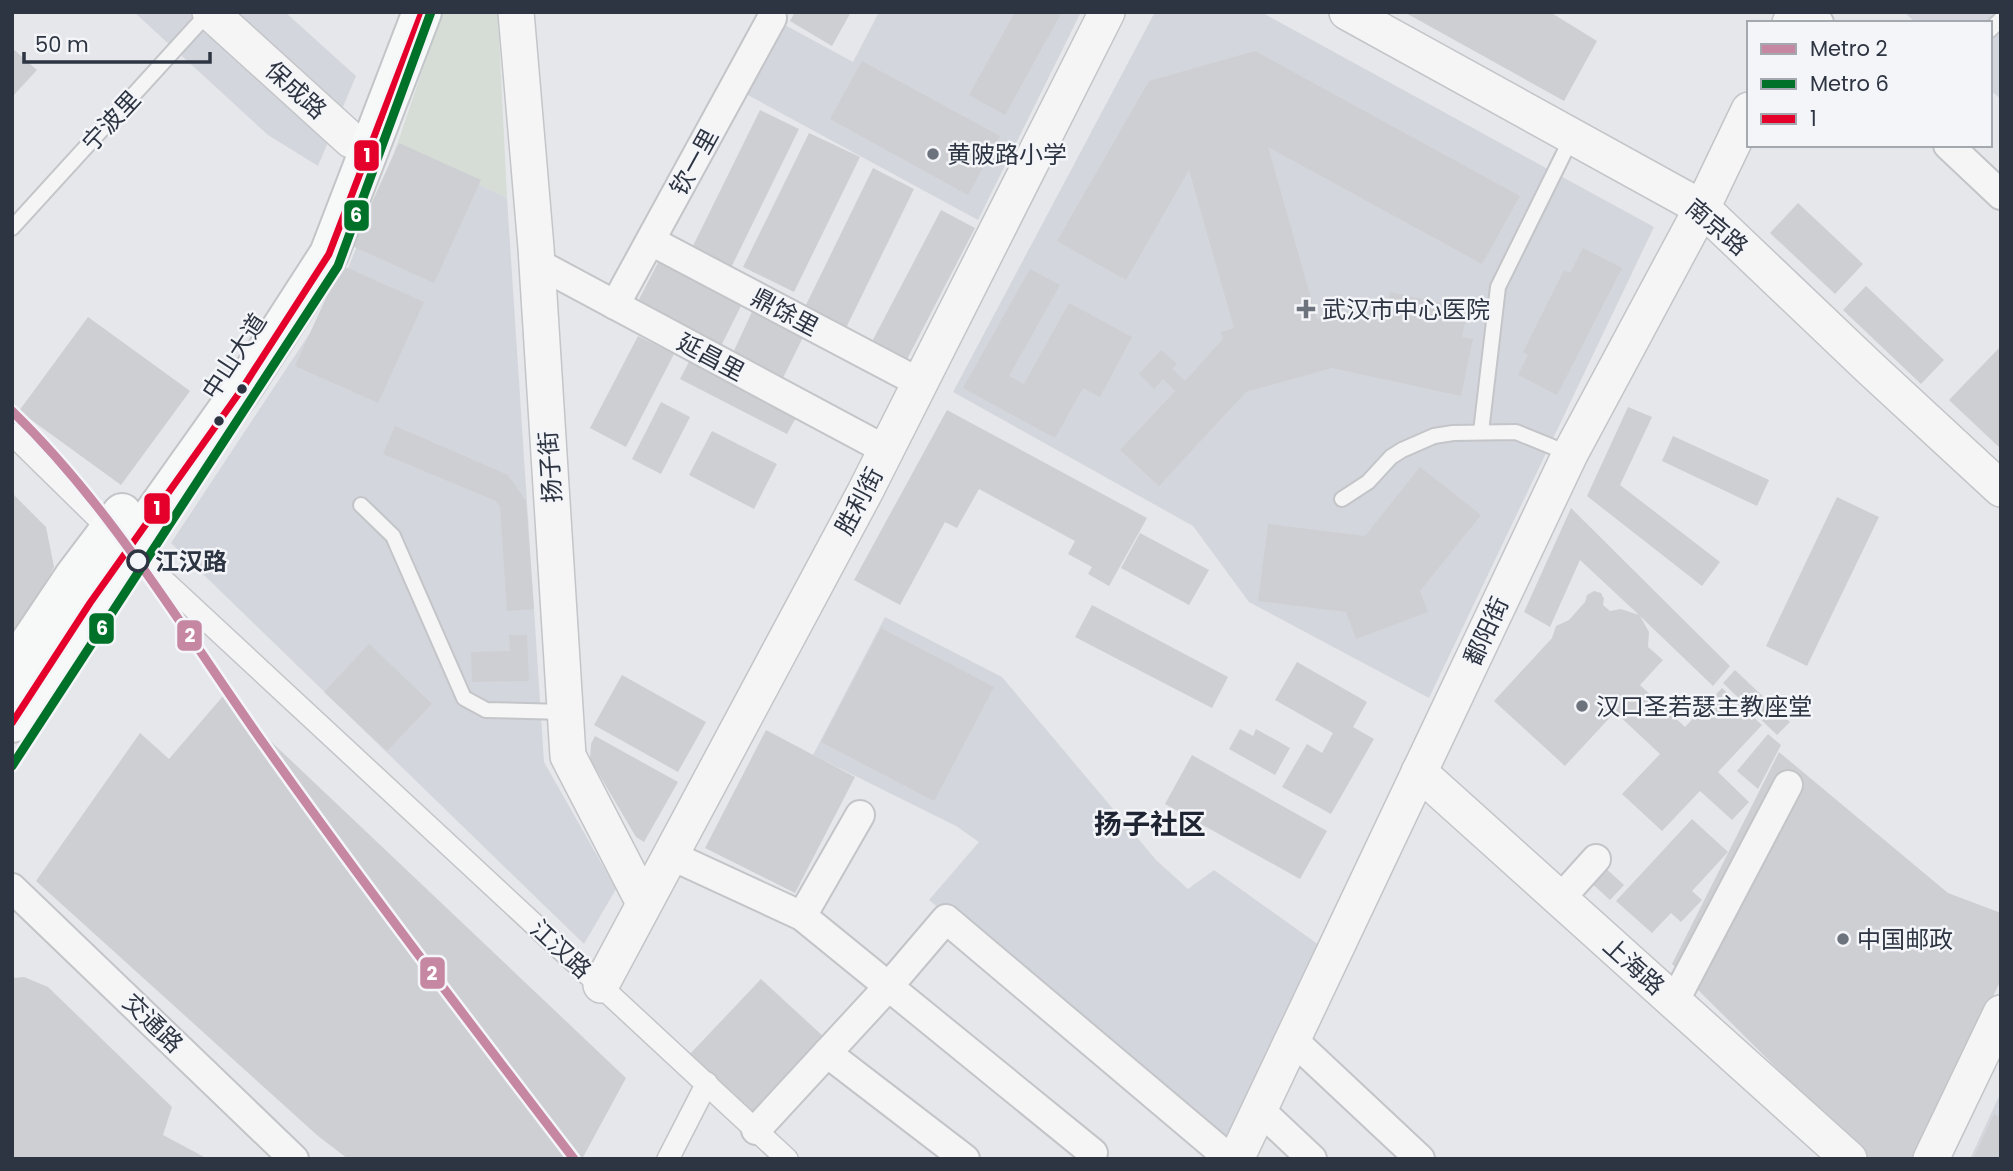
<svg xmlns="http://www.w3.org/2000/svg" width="2013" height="1171" font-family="Poppins,'Noto Sans SC',sans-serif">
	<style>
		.built { fill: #d4d6dd }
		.green { fill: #d6ddd6 }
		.building { fill: #cecfd2 }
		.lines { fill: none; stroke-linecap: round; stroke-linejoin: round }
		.service-casing { stroke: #c3c5c8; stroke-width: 18 }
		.pedestrian-casing { stroke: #c3c5c8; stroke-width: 24 }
		.minor-casing { stroke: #c3c5c8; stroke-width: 32 }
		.tertiary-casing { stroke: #c3c5c8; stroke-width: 38 }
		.secondary-casing { stroke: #c3c5c8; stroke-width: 42 }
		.service { stroke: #f5f5f6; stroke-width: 14 }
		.pedestrian { stroke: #f5f5f6; stroke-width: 21 }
		.minor { stroke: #f5f5f6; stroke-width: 28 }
		.tertiary { stroke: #f5f5f6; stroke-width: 35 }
		.secondary { stroke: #f7f8f8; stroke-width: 38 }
		.bus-1-casing { stroke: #f4f5f8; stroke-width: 12 }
		.bus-1 { stroke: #e4002b; stroke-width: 7 }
		.metro-1-casing { stroke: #f4f5f8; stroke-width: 14 }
		.metro-2-casing { stroke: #f4f5f8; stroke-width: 14 }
		.metro-1 { stroke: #c687a3; stroke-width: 9 }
		.metro-2 { stroke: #007128; stroke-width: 9 }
		.poi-dot { fill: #6d737d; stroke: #f4f5f8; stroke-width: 2.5 }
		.bus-dot { fill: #2d3442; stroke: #f4f5f8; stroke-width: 2.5 }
		.stop-dot { fill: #f4f5f8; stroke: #2d3442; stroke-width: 3.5 }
		.labels { text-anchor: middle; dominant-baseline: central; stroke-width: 5; stroke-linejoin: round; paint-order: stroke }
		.street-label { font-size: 24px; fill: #2d3442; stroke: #f4f5f8 }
		.poi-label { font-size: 24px; fill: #2d3442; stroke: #f4f5f8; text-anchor: start }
		.stop-label { font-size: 24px; font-weight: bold; fill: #2d3442; stroke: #f4f5f8; text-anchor: start }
		.quarter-label { font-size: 28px; font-weight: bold; fill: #1f2533; stroke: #f4f5f8 }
		.line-badge { stroke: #f4f5f8; stroke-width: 2.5 }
		.badge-label { font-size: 19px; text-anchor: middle; font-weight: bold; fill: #fff }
	</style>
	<rect width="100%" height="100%" fill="#e5e7ea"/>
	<g class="built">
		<path d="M134,12H285L356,76L318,166L268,135Z"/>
		<path d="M879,12H1081L978,220L735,88L772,18L853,62Z"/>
		<path d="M1155,12H1261L1654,227L1429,698L1249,602L1193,526L953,392Z"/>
		<path d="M1904,12H2001V99L1990,90V23H1916Z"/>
		<path d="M397,145L507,198L544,762L616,889L584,944L171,543L341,286Z"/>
		<path d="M885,617L1002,677L1156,860L1188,889L1214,870L1326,950L1224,1145L929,900L979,842L956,826L813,755Z"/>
		<path d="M2001,1092V1159H1970Z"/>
	</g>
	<path class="green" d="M442,12H496L498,15L507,198L397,145Z"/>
	<g class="building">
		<path d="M795,12H851L832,46L790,21Z"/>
		<path d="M1015,12H1062L1005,115L969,95Z"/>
		<path d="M1404,12H1550L1597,41L1564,101Z"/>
		<path d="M12,48L37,70L12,97Z"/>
		<path d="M1255,51L1520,196L1482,264L1268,147L1317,319L1344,311L1384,320L1390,292L1468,309L1462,337L1473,339L1461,396L1332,368L1246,392L1159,486L1120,450L1175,391L1163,379L1154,389L1139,374L1161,350L1177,364L1172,369L1185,381L1223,339L1221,332L1234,328L1189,170L1126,280L1057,241L1149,81Z"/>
		<path d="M862,61L1000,136L968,195L830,119Z"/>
		<path d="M760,110L799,129L726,278L687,258Z"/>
		<path d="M809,133L860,157L794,292L743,267Z"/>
		<path d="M399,143L481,180L434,283L352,246Z"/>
		<path d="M873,168L914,189L844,332L803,311Z"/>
		<path d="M1798,203L1863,264L1835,294L1770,233Z"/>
		<path d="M941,210L975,228L901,371L866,353Z"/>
		<path d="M1583,248L1622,268L1557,395L1518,375L1528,355L1523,352L1564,270L1570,273Z"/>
		<path d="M663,253L746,296L719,350L634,309Z"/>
		<path d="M341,265L424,302L378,403L295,366Z"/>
		<path d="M1030,269L1060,285L1009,376L1024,384L1069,303L1132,337L1100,397L1083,388L1055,438L963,388Z"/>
		<path d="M1866,286L1944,360L1921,384L1843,310Z"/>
		<path d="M757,301L808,327L781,382L731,357Z"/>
		<path d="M88,317L190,391L121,485L19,411Z"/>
		<path d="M638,336L674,354L626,447L590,428Z"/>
		<path d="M2001,346L1999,396L2001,449L1949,400Z"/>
		<path d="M691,358L799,412L787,434L680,379Z"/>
		<path d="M661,402L690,417L661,474L632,459Z"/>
		<path d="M1628,407L1652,417L1620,485L1720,562L1702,586L1587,496Z"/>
		<path d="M947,410L1147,518L1109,586L1088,574L1092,567L1068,554L1075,541L979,489L957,528L945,522L900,605L854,580Z"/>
		<path d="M395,426L508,475L526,501L534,609L507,611L500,507L496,501L383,454Z"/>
		<path d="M712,431L777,464L754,509L689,475Z"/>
		<path d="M1673,436L1769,480L1757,506L1662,461Z"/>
		<path d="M1420,467L1481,515L1420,591L1428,612L1356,639L1346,612L1258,601L1268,524L1365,536Z"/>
		<path d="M12,493L46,527L54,567L12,641Z"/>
		<path d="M1837,497L1879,517L1807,666L1766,646Z"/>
		<path d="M1571,508L1730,666L1713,686L1640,616L1649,632L1648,647L1663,660L1640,685L1685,727L1722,688L1762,725L1718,772L1749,802L1732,820L1700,791L1662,831L1622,794L1660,754L1615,712L1565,766L1494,701L1552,638L1556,626L1569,620L1585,602L1587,595L1594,591L1601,593L1604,599L1603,605L1610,611L1621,609L1639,615L1580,560L1550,627L1524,612Z"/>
		<path d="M1140,533L1209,570L1189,605L1121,568Z"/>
		<path d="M1092,605L1228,677L1212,708L1075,637Z"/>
		<path d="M881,628L994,687L934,801L821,742Z"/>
		<path d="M509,635H527L529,681L472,682L471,652L510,651Z"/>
		<path d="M369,644L432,704L387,751L324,692Z"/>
		<path d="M1297,662L1367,702L1353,727L1374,739L1331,814L1282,787L1307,744L1322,753L1333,733L1275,700Z"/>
		<path d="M1735,670L1790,722L1777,735L1723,683Z"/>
		<path d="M622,675L706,722L678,772L594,725Z"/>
		<path d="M223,696L626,1078L582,1159H348L318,1136L36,881L140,733L169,759Z"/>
		<path d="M1240,729L1253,736L1256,729L1290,748L1275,775L1229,749Z"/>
		<path d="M766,730L855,777L795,893L705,848Z"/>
		<path d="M1768,734L1781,745L1758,789L1737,771Z"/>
		<path d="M595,736L678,782L644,842L636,837L590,759L591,744Z"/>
		<path d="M1779,752L1948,893L2001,913V980L1914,1158L1868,1159L1672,964Z"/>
		<path d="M1192,755L1327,831L1300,879L1165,804Z"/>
		<path d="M1692,819L1728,852L1692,891L1702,900L1681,922L1671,913L1652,933L1616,901Z"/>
		<path d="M1602,865L1624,885L1610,900L1588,880Z"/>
		<path d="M24,977L48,987L172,1107L163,1135L208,1159H12V978Z"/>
		<path d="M761,979L825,1038L753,1114L689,1055Z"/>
		<path d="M1994,1114L2001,1118V1159H1973Z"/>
	</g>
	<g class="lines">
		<g class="service-casing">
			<g id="service">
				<path d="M1990,30L2001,19"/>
				<path d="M12,228L209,12"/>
				<path d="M1481,432L1498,287L1572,137"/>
				<path d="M1342,499L1368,482L1391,457L1402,450L1434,436L1453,433L1516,432L1570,454"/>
				<path d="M361,505L393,536L464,698L486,710L564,712"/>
			</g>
		</g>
		<g class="pedestrian-casing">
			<g id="pedestrian">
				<path d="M12,434L119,539L787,1159"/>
				<path d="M668,1159L707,1083"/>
			</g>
		</g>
		<g class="minor-casing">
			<g id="minor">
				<path d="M1808,12L1819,23"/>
				<path d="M1948,145L2001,195"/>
				<path d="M651,241L920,383"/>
				<path d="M537,263L886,450"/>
				<path d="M615,305L772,18"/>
				<path d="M670,855L802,916L1093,1153"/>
				<path d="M12,888L294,1159"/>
				<path d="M1560,899L1596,859"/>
				<path d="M802,916L860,815"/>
				<path d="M1674,1002L1788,785"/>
				<path d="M1292,1039L1420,1159"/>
				<path d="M827,1053L965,1159"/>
				<path d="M1259,1109L1312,1159"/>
				<path d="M756,1130L888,987L946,919L1230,1159"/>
			</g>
		</g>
		<g class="tertiary-casing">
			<g id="tertiary">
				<path d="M210,12L351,140"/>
				<path d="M516,12L536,248L568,756L644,903"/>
				<path d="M1347,12L1702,208L1869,367L2001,489"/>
				<path d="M1790,23L1795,12"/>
				<path d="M1419,772L1849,1159"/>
				<path d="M601,985L865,492L1107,12"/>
				<path d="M1236,1159L1570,454L1702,208L1749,110"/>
				<path d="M1931,1159L2001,1013"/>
			</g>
		</g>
		<g class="secondary-casing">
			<g id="secondary">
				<path d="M12,669L73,578L122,513"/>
				<path d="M12,723L90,603L242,389L329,254L422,12"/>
			</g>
		</g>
		<use href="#service" class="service"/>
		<use href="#pedestrian" class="pedestrian"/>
		<use href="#minor" class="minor"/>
		<use href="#tertiary" class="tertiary"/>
		<use href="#secondary" class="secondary"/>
		<g class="bus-1-casing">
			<path id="bus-1" d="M12,723L90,603L242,389L329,254L422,12"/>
		</g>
		<use href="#bus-1" class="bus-1"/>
		<g class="metro-1-casing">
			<path id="metro-1" d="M12,411C113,509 183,630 264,744C364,885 469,1022 574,1159"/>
		</g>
		<g class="metro-2-casing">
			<path id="metro-2" d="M12,766L338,266L431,12"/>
		</g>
		<use href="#metro-1" class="metro-1"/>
		<use href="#metro-2" class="metro-2"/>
	</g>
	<g class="poi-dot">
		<circle cx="933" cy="154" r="7"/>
		<path d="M1302.5 298.5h7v7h7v7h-7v7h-7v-7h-7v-7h7z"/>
		<circle cx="1582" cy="706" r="7"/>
		<circle cx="1843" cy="939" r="7"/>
	</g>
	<g class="bus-dot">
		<circle cx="242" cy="389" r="6"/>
		<circle cx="219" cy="421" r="6"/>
	</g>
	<circle class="stop-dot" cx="138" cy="561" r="10"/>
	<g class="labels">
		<g class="street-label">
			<text transform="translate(296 90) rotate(42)">保成路</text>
			<text transform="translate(111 121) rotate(-47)">宁波里</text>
			<text transform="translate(694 162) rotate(-61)">钦一里</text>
			<text transform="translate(1717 227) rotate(40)">南京路</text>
			<text transform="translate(785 312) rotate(28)">鼎馀里</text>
			<text transform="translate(234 356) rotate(-57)">中山大道</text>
			<text transform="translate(711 357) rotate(28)">延昌里</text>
			<text transform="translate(550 467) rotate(-94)">扬子街</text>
			<text transform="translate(859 501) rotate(-62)">胜利街</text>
			<text transform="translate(1486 631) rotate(-65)">鄱阳街</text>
			<text transform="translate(561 949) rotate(43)">江汉路</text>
			<text transform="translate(1634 966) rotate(42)">上海路</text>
			<text transform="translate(153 1023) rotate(44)">交通路</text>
		</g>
		<g class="poi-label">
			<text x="947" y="154">黄陂路小学</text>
			<text x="1322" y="309">武汉市中心医院</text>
			<text x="1596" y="706">汉口圣若瑟主教座堂</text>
			<text x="1857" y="939">中国邮政</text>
		</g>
		<g class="stop-label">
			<text x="155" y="561">江汉路</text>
		</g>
		<g class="quarter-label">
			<text x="1150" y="824">扬子社区</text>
		</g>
	</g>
	<g class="line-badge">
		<rect x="353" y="139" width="27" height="33" rx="7" fill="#e4002b"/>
		<rect x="343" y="199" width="27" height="33" rx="7" fill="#007128"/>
		<rect x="143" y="492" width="28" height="33" rx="7" fill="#e4002b"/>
		<rect x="88" y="612" width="27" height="33" rx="7" fill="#007128"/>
		<rect x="176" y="619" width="27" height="33" rx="7" fill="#c687a3"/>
		<rect x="419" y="956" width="27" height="34" rx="7" fill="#c687a3"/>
	</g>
	<g class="badge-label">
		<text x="367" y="162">1</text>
		<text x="356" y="222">6</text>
		<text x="157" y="515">1</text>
		<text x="102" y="635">6</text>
		<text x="190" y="642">2</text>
		<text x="432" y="980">2</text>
	</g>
	<rect width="2013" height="1171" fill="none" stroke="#2d3442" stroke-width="28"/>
	<rect x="1747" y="21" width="245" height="126" fill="#f4f5f8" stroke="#a4a8af" stroke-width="2"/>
	<rect x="1761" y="44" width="35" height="10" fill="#c687a3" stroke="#a4a8af" stroke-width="2"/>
	<text x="1810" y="56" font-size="21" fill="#2d3442">Metro 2</text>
	<rect x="1761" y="79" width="35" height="10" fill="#007128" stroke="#a4a8af" stroke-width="2"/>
	<text x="1810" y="91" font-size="21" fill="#2d3442">Metro 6</text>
	<rect x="1761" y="114" width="35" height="10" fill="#e4002b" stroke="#a4a8af" stroke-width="2"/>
	<text x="1810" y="126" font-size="21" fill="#2d3442">1</text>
	<path d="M24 52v10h186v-10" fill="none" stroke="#2d3442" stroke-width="3.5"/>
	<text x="35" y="52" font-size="21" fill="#2d3442" stroke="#f4f5f8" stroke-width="5" paint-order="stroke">50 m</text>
</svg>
